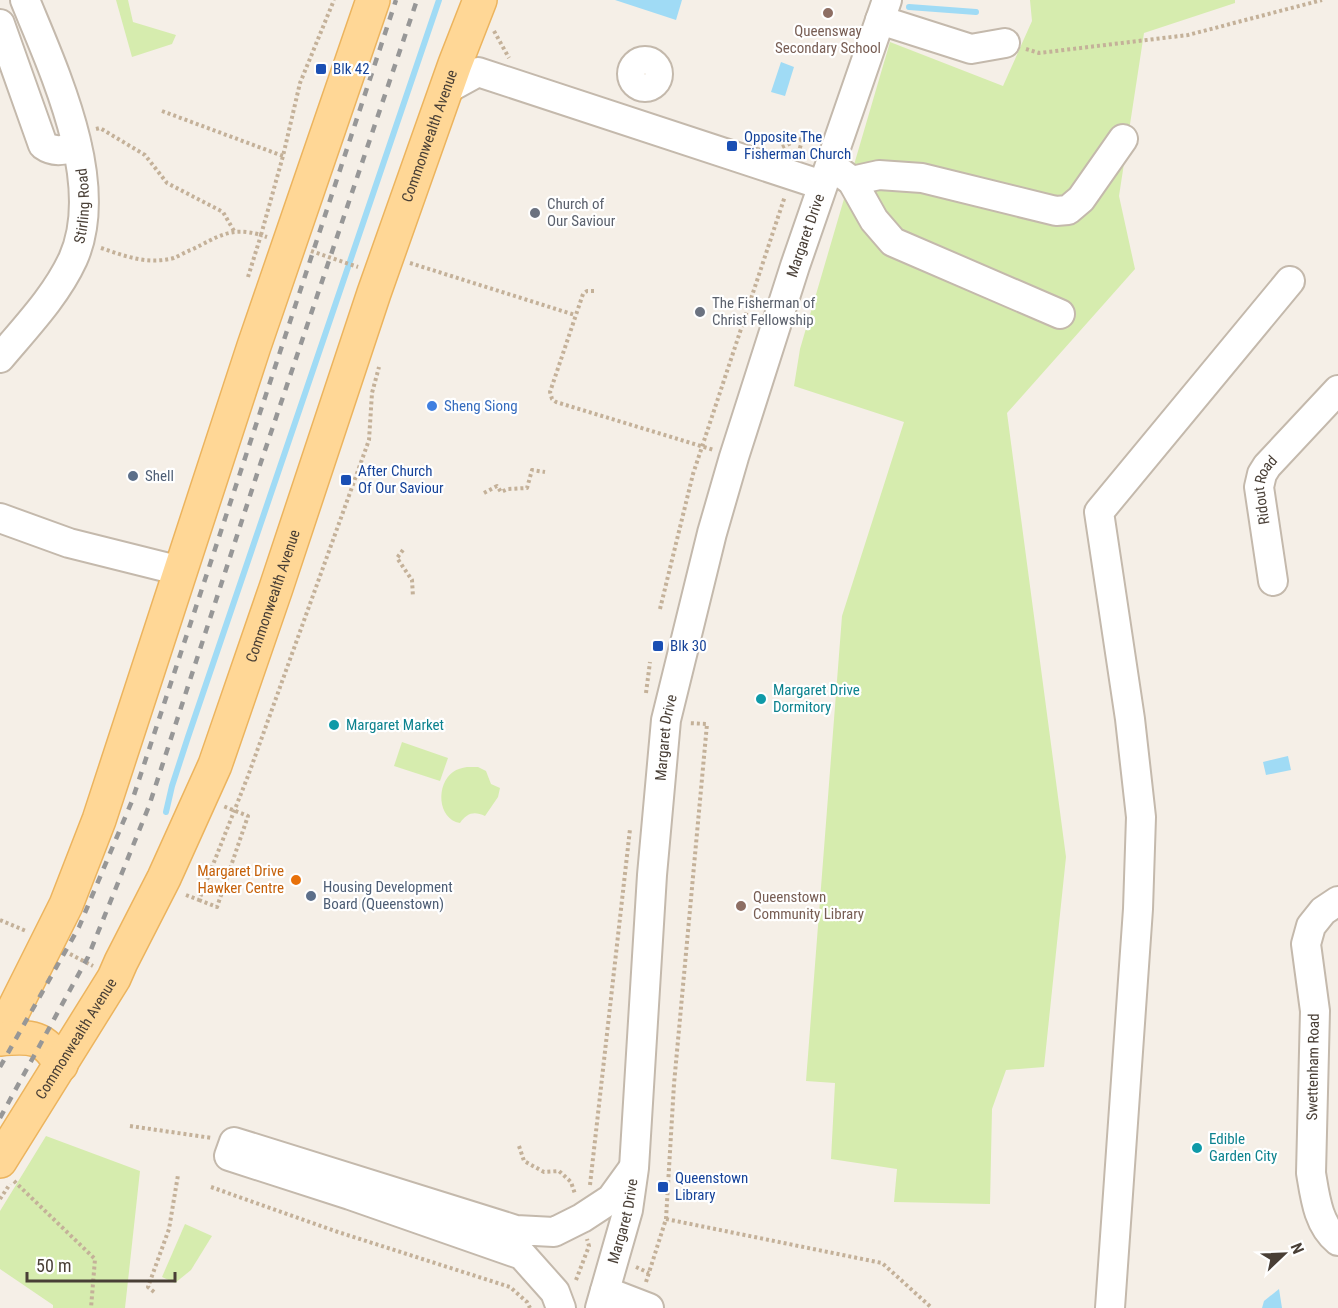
<svg xmlns="http://www.w3.org/2000/svg" width="1338" height="1308" font-family="'Roboto Condensed',sans-serif">
	<style>
		.green { fill: #d6ecae }
		.water { fill: #a0dbf5 }
		.lines { fill: none; stroke-linecap: round; stroke-linejoin: round }
		.stream { stroke: #a0dbf5; stroke-width: 6 }
		.minor-casing { stroke: #c4b9ac; stroke-width: 32 }
		.major-casing { stroke: #ecb45e; stroke-width: 36 }
		.path { stroke: #c4b199; stroke-width: 4; stroke-dasharray: 3 3; stroke-linecap: butt }
		.minor { stroke: #fff; stroke-width: 28 }
		.major { stroke: #ffd796; stroke-width: 33 }
		.rail { stroke: #979797; stroke-width: 4.5; stroke-dasharray: 8 8; stroke-linecap: butt }
		.education-dot { fill: #8d6e63; stroke: #fff; stroke-width: 2 }
		.transit-dot { fill: #1a4fb4; stroke: #fff; stroke-width: 2 }
		.worship-dot { fill: #6b7280; stroke: #fff; stroke-width: 2 }
		.shop-dot { fill: #3f7fe0; stroke: #fff; stroke-width: 2 }
		.service-dot { fill: #5c6f8a; stroke: #fff; stroke-width: 2 }
		.culture-dot { fill: #0f9aa8; stroke: #fff; stroke-width: 2 }
		.food-dot { fill: #e8710a; stroke: #fff; stroke-width: 2 }
		.labels { text-anchor: middle; dominant-baseline: central; stroke-width: 4.5; stroke-linejoin: round; paint-order: stroke }
		.education-label { font-size: 15px; fill: #785e54; stroke: #fff }
		.transit-label { font-size: 15px; fill: #164399; stroke: #fff; text-anchor: start }
		.street-label { font-size: 15px; fill: #493f36; stroke: #fff }
		.worship-label { font-size: 15px; fill: #5b616d; stroke: #fff; text-anchor: start }
		.shop-label { font-size: 15px; fill: #366cbe; stroke: #fff; text-anchor: start }
		.service-label { font-size: 15px; fill: #4e5e75; stroke: #fff; text-anchor: start }
		.culture-label { font-size: 15px; fill: #0d838f; stroke: #fff; text-anchor: start }
		.food-label { font-size: 15px; fill: #c56008; stroke: #fff; text-anchor: end }
	</style>
	<rect width="100%" height="100%" fill="#f5efe7"/>
	<g class="green">
		<path d="M116,0H128L133,22L176,35L172,44L132,57Z"/>
		<path d="M1030,0H1235V3L1144,33L1119,196L1135,269L1007,413L1066,857L1044,1067L1006,1070L992,1109L990,1204L894,1202L897,1169L831,1159L835,1083L806,1081L842,616L904,422L794,386L800,349L890,42L1003,86L1032,21Z"/>
		<path d="M402,742L448,758L440,781L394,766Z"/>
		<path d="M467,767H478L486,771L491,784L500,788L498,797L485,816C474,811 467,813 460,823C437,819 436,784 453,772C457,769 462,768 467,767Z"/>
		<path d="M46,1136L140,1171L125,1308H53V1305L0,1269V1211Z"/>
		<path d="M185,1224L212,1236L191,1270L175,1283L162,1277Z"/>
	</g>
	<g class="water">
		<path d="M615,0H682L676,20Z"/>
		<path d="M781,62L794,67L785,96L771,92Z"/>
		<path d="M1288,756L1291,770L1266,775L1263,762Z"/>
		<path d="M1279,1289L1282,1308H1262L1264,1301Z"/>
	</g>
	<g class="lines">
		<g class="stream">
			<path d="M909,7L976,12"/>
			<path d="M166,812L172,786L188,737L439,0"/>
		</g>
		<g class="minor-casing">
			<g id="minor">
				<path d="M880,20L971,49L1005,43"/>
				<path d="M0,24L43,145C54,153 64,150 77,147"/>
				<circle cx="645" cy="74" r="13"/>
				<path d="M447,89L478,72L822,185"/>
				<path d="M837,170L852,181L874,220L893,242L1060,314"/>
				<path d="M852,181L879,175L922,178L1056,211L1068,210L1081,199L1123,139"/>
				<path id="s1" d="M0,358C26,327 56,296 73,259C107,183 54,71 25,0"/>
				<path d="M0,518L69,543L181,571"/>
				<path id="s2" d="M1273,581L1259,487L1262,474L1267,466L1338,390"/>
				<path d="M1338,901L1323,911L1311,926L1306,944L1315,1011L1311,1173C1315,1197 1318,1225 1338,1241"/>
				<path d="M605,1291L649,1308"/>
				<path d="M561,1308L555,1292L522,1255L350,1195L229,1156L234,1142L516,1230L554,1232L582,1218L611,1199L632,1170"/>
				<path id="s3" d="M600,1308L628,1210L634,1168L652,875L666,720L712,533L734,457L795,266L887,0"/>
				<path d="M1110,1308L1138,909L1141,817L1130,719L1099,512L1290,281"/>
			</g>
		</g>
		<g class="major-casing">
			<g id="major">
				<path d="M0,1037L66,905L99,820L254,346L373,0"/>
				<path d="M0,1039C31,1036 45,1036 61,1065"/>
				<path id="s4" d="M0,1161L114,978L121,962L164,878L215,765L276,588L374,293L455,64L480,0"/>
			</g>
		</g>
		<g class="path">
			<path d="M494,31L509,58"/>
			<path d="M1026,49L1039,53L1188,35L1322,0"/>
			<path d="M162,111L283,156"/>
			<path d="M96,129L100,128L145,155L167,183L223,212L234,231"/>
			<path d="M782,147L803,138"/>
			<path d="M798,154L803,138"/>
			<path d="M101,248C125,256 147,265 174,258C179,256 185,252 191,250C218,237 230,226 261,235L283,156L300,83L334,0"/>
			<path d="M311,251L358,267"/>
			<path d="M410,263L575,315"/>
			<path d="M248,277L261,235L267,237"/>
			<path d="M594,291H587L583,294L550,392L552,399L556,402L714,450"/>
			<path d="M484,493L497,486L501,492L508,489L527,488L532,470L545,472"/>
			<path d="M403,550L397,558L412,580L413,597"/>
			<path d="M660,609L693,474L785,196"/>
			<path d="M646,693L650,662"/>
			<path d="M186,895L199,900L248,776L369,440L372,393L379,367"/>
			<path d="M199,900L217,907L248,816L223,806"/>
			<path d="M0,920L26,931"/>
			<path d="M70,954L93,966"/>
			<path d="M130,1126L212,1138"/>
			<path d="M519,1146L524,1161L544,1172L559,1171L571,1182L575,1194"/>
			<path d="M14,1181L95,1259L91,1308"/>
			<path d="M590,1185L630,829"/>
			<path d="M211,1187L338,1232L510,1287L527,1302L530,1308"/>
			<path d="M0,1199L10,1184"/>
			<path d="M666,1219L882,1263L932,1308"/>
			<path d="M636,1267L649,1273"/>
			<path d="M576,1280L589,1246L587,1239"/>
			<path d="M646,1282L666,1219L674,1084L707,724L688,723"/>
			<path d="M154,1292L148,1287L169,1229L178,1175"/>
		</g>
		<use href="#minor" class="minor"/>
		<use href="#major" class="major"/>
		<g class="rail">
			<path d="M0,1067L79,927L132,801L396,0"/>
			<path d="M0,1118L88,957L149,806L259,468L417,0"/>
		</g>
	</g>
	<g class="education-dot">
		<circle cx="828" cy="13" r="6"/>
		<circle cx="741" cy="906" r="6"/>
	</g>
	<g class="transit-dot">
		<rect x="315" y="63" width="12" height="12" rx="3"/>
		<rect x="726" y="140" width="12" height="12" rx="3"/>
		<rect x="340" y="474" width="12" height="12" rx="3"/>
		<rect x="652" y="640" width="12" height="12" rx="3"/>
		<rect x="657" y="1181" width="12" height="12" rx="3"/>
	</g>
	<g class="worship-dot">
		<circle cx="535" cy="213" r="6"/>
		<circle cx="700" cy="312" r="6"/>
	</g>
	<circle class="shop-dot" cx="432" cy="406" r="6"/>
	<g class="service-dot">
		<circle cx="133" cy="476" r="6"/>
		<circle cx="311" cy="896" r="6"/>
	</g>
	<g class="culture-dot">
		<circle cx="761" cy="699" r="6"/>
		<circle cx="334" cy="725" r="6"/>
		<circle cx="1197" cy="1148" r="6"/>
	</g>
	<circle class="food-dot" cx="296" cy="880" r="6"/>
	<g class="labels">
		<g class="education-label">
			<text x="828" y="31">Queensway<tspan x="828" dy="17">Secondary School</tspan></text>
			<text x="753" y="897" text-anchor="start">Queenstown<tspan x="753" dy="17">Community Library</tspan></text>
		</g>
		<g class="transit-label">
			<text x="333" y="69">Blk 42</text>
			<text x="744" y="137">Opposite The<tspan x="744" dy="17">Fisherman Church</tspan></text>
			<text x="358" y="471">After Church<tspan x="358" dy="17">Of Our Saviour</tspan></text>
			<text x="670" y="646">Blk 30</text>
			<text x="675" y="1178">Queenstown<tspan x="675" dy="17">Library</tspan></text>
		</g>
		<g class="street-label">
			<text stroke="none"><textPath href="#s4" startOffset="1116">Commonwealth Avenue</textPath></text>
			<text stroke="none"><textPath href="#s1" startOffset="178">Stirling Road</textPath></text>
			<text stroke="none"><textPath href="#s3" startOffset="1098">Margaret Drive</textPath></text>
			<text stroke="none"><textPath href="#s2" startOffset="93">Ridout Road</textPath></text>
			<text stroke="none"><textPath href="#s4" startOffset="630">Commonwealth Avenue</textPath></text>
			<text stroke="none"><textPath href="#s3" startOffset="576">Margaret Drive</textPath></text>
			<text stroke="none"><textPath href="#s4" startOffset="144">Commonwealth Avenue</textPath></text>
			<text transform="translate(1313 1067) rotate(-89)">Swettenham Road</text>
			<text stroke="none"><textPath href="#s3" startOffset="90">Margaret Drive</textPath></text>
		</g>
		<g class="worship-label">
			<text x="547" y="204">Church of<tspan x="547" dy="17">Our Saviour</tspan></text>
			<text x="712" y="303">The Fisherman of<tspan x="712" dy="17">Christ Fellowship</tspan></text>
		</g>
		<g class="shop-label">
			<text x="444" y="406">Sheng Siong</text>
		</g>
		<g class="service-label">
			<text x="145" y="476">Shell</text>
			<text x="323" y="887">Housing Development<tspan x="323" dy="17">Board (Queenstown)</tspan></text>
		</g>
		<g class="culture-label">
			<text x="773" y="690">Margaret Drive<tspan x="773" dy="17">Dormitory</tspan></text>
			<text x="346" y="725">Margaret Market</text>
			<text x="1209" y="1139">Edible<tspan x="1209" dy="17">Garden City</tspan></text>
		</g>
		<g class="food-label">
			<text x="284" y="871">Margaret Drive<tspan x="284" dy="17">Hawker Centre</tspan></text>
		</g>
	</g>
	<g transform="translate(1284 1254) rotate(67)" stroke="#ffffff" stroke-width="4.5" paint-order="stroke">
	<path d="M0-4.5L10 22L0 15L-10 22Z" fill="#493f36"/>
	<text y="-9" font-size="16" font-weight="bold" text-anchor="middle" fill="#493f36">N</text>
	</g>
	<path d="M27 1272v9h148v-9" fill="none" stroke="#493f36" stroke-width="3"/>
	<text x="36" y="1272" font-size="18" fill="#493f36" stroke="#ffffff" stroke-width="4.5" paint-order="stroke">50 m</text>
</svg>
